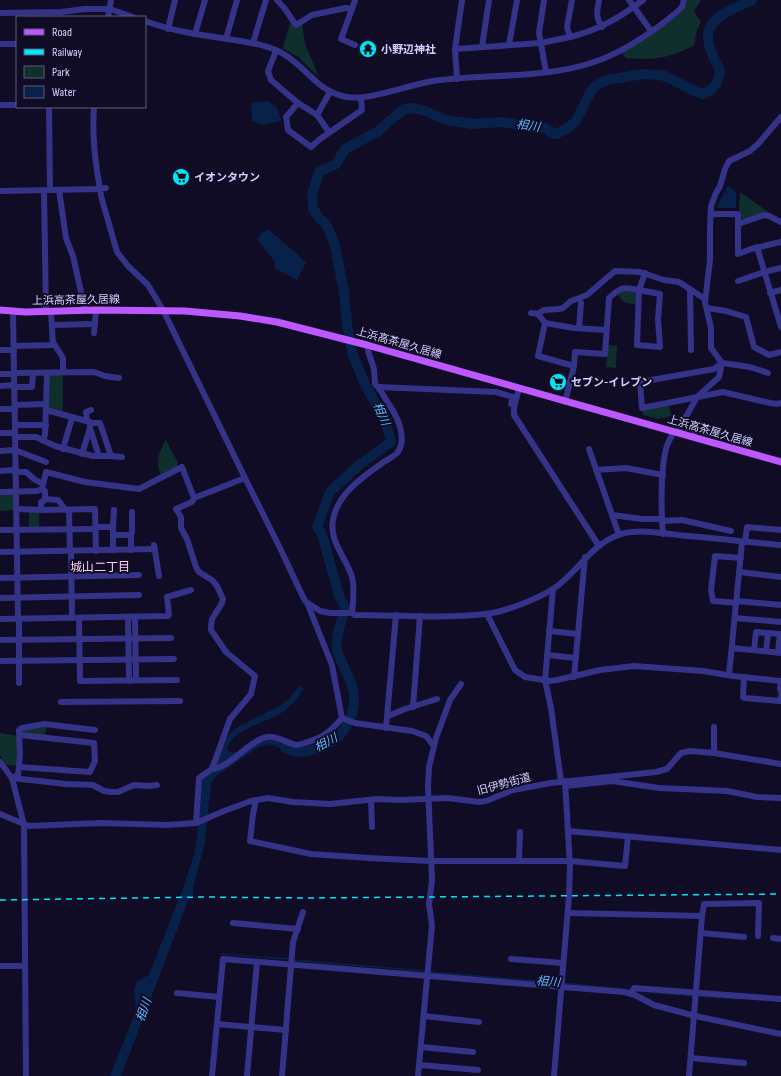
<svg xmlns="http://www.w3.org/2000/svg" width="781" height="1076" font-family="'Sofia Sans Condensed','Noto Sans JP',sans-serif">
	<style>
		.green { fill: #0f2f2d }
		.water { fill: #072149 }
		.lines { fill: none; stroke-linecap: round; stroke-linejoin: round }
		.stream { stroke: #072149; stroke-width: 1.5 }
		.river { stroke: #072149; stroke-width: 10 }
		.minor { stroke: #343388; stroke-width: 6 }
		.major { stroke: #bd57ff; stroke-width: 7 }
		.rail { stroke: #00e7fb; stroke-width: 1.5; stroke-dasharray: 6 5; stroke-linecap: butt }
		.labels { text-anchor: middle; dominant-baseline: central; stroke-width: 4; stroke-linejoin: round; paint-order: stroke }
		.poi-label { font-size: 11px; font-weight: bold; fill: #d4d0ff; stroke: #100c25; text-anchor: start }
		.street-label { font-size: 11px; fill: #d4d0ff; stroke: #100c25 }
		.water-label { font-size: 12px; font-style: italic; fill: #5eb8ff; stroke: #100c25 }
		.neighbourhood-label { font-size: 12px; fill: #ffd2f0; stroke: #100c25 }
	</style>
	<rect width="100%" height="100%" fill="#100c25"/>
	<g class="green">
		<path d="M687,0H701L694,11L701,22L697,30L694,45C669,59 653,60 626,58L622,53L679,15L685,7Z"/>
		<path d="M291,20L302,24L305,44L319,77L298,57L283,48Z"/>
		<path d="M740,192L771,214L744,220L741,217V211H739Z"/>
		<path d="M622,291L634,292L636,295V304L625,303L617,294Z"/>
		<path d="M608,345L617,346L616,368L606,367Z"/>
		<path d="M63,374V413L49,408V377L50,375Z"/>
		<path d="M669,405L671,416L658,419L643,415V410Z"/>
		<path d="M166,440L178,463L176,468L161,475C155,463 159,451 166,440Z"/>
		<path d="M0,493L14,494V510L0,511Z"/>
		<path d="M29,511L39,512V526L37,528H29Z"/>
		<path d="M47,725L45,737L22,734L21,731Z"/>
		<path d="M0,733L18,736V764L13,766L5,764L0,755Z"/>
	</g>
	<g class="water">
		<path d="M269,101L278,109L281,121L262,125L252,121L251,103Z"/>
		<path d="M728,186L736,192V208H718L717,207L724,192L726,193L727,192L725,190Z"/>
		<path d="M268,229L298,255L306,263L297,280L276,269L274,266L275,262L257,239L263,231L265,232Z"/>
		<path d="M299,686L304,689C297,699 289,709 278,715C263,723 232,730 227,749L232,753L235,752L243,754L265,740L270,739L282,742L297,749L318,750L292,752L269,744L257,748L216,776L211,783L205,842L193,888V895L188,901L121,1076H110L136,1011L134,990L137,981L149,975L182,891L194,855L197,836L201,780L226,738L236,728L281,705L289,699Z"/>
	</g>
	<g class="lines">
		<g class="stream">
			<path d="M220,954L289,959"/>
			<path d="M293,960L427,971"/>
			<path d="M430,972L560,983"/>
			<path d="M564,983L632,990"/>
			<path d="M635,991L693,996"/>
			<path d="M697,996L739,999"/>
		</g>
		<path class="river" d="M285,748C300,755 312,751 326,745C348,735 360,706 351,683C348,673 338,658 337,649C335,639 342,617 345,607L339,596L322,534L317,527L330,492L359,465L391,442L386,423L365,384L352,353L347,324L344,292L335,246L329,230L325,223L318,217L313,208L312,195L319,172L336,164L345,149L377,132L404,109L411,108L423,110L446,120L472,124L503,122L533,127L545,128L553,134H556L568,128L576,121L590,93L595,86L607,80L643,74L658,75L665,76L694,91L703,94L711,90L717,83L720,71C718,64 713,58 711,51C709,45 707,36 709,30C715,14 738,7 752,0"/>
		<g class="minor">
			<path d="M277,0L285,9L296,25L312,15L346,8L352,9L355,0"/>
			<path d="M544,0L539,33L546,72"/>
			<path d="M599,0C597,12 595,16 602,27"/>
			<path d="M629,0L651,31"/>
			<path d="M352,9L341,39L355,45"/>
			<path d="M0,13L61,12L85,9H110L133,17"/>
			<path d="M108,17L111,0"/>
			<path d="M145,21C172,31 200,35 228,39C246,42 264,44 280,52C306,65 316,92 347,97C369,101 408,85 433,81C488,73 547,80 600,60C628,49 654,31 677,12L682,7L684,0"/>
			<path d="M168,29L175,0"/>
			<path d="M195,34L205,0"/>
			<path d="M570,37C599,30 619,18 643,0"/>
			<path d="M226,39L237,0"/>
			<path d="M253,43L266,0"/>
			<path d="M0,44H17"/>
			<path d="M509,45L517,0"/>
			<path d="M482,47L489,0"/>
			<path d="M455,49L541,43L570,37L567,27L572,0"/>
			<path d="M276,51L268,71L271,80L298,103L286,117L288,130L311,147L320,139L362,110L361,98"/>
			<path d="M457,79L455,49L462,0"/>
			<path d="M298,103L317,115L329,132"/>
			<path d="M0,105H17"/>
			<path d="M49,107L50,190"/>
			<path d="M317,115L330,92"/>
			<path d="M106,188L100,189L101,196L117,252L128,266L148,285L163,310L245,478L280,548L303,597L306,602L320,611L330,613H352L355,615C398,615 442,619 485,614C505,612 537,599 553,589C578,573 590,544 621,534C639,529 661,533 678,535C713,538 747,542 781,545"/>
			<path d="M59,190L66,238L73,256L85,310"/>
			<path d="M0,191L100,189C95,161 92,137 94,107"/>
			<path d="M44,191L46,311"/>
			<path d="M711,214H738V254L751,249L781,242"/>
			<path d="M738,224L764,215L769,216L781,222"/>
			<path d="M757,247L781,327"/>
			<path d="M738,281L764,272L781,268"/>
			<path d="M690,290L691,350"/>
			<path d="M770,293L781,290"/>
			<path d="M707,308L726,311L746,317L754,347L769,355L781,352"/>
			<path d="M13,311L18,619"/>
			<path d="M531,313L538,314L544,310L559,309L563,308L571,301L587,295L615,271L640,272L664,280L679,282L705,299"/>
			<path d="M538,314L545,323L574,328L606,330"/>
			<path d="M545,323L538,356L574,366"/>
			<path d="M52,325L95,324"/>
			<path d="M579,328L581,303"/>
			<path d="M94,333L96,310"/>
			<path d="M53,342L63,358V372"/>
			<path d="M14,346L53,345L51,311"/>
			<path d="M0,350H14"/>
			<path d="M722,363L714,369L640,382L642,408L723,392L770,403L777,404L781,403"/>
			<path d="M14,373L94,372L105,376L119,378"/>
			<path d="M768,373L750,367L722,363L711,348V328L705,302L710,260V227L711,206L716,193L720,186L725,169L729,161L750,151L759,143L781,117"/>
			<path d="M0,374H14"/>
			<path d="M0,386L14,385"/>
			<path d="M14,387H32L33,373"/>
			<path d="M378,387L496,392L513,397L511,404"/>
			<path d="M519,389L514,407V415L599,546"/>
			<path d="M565,402L574,366L575,352L605,354L609,298C622,286 622,287 639,290L637,345L660,347L658,319L660,294L639,290L645,273"/>
			<path d="M15,405L46,404L47,373"/>
			<path d="M0,409H15"/>
			<path d="M46,410L90,422V428L82,454"/>
			<path d="M684,418L695,432"/>
			<path d="M87,421L86,412L91,410"/>
			<path d="M90,423H100L111,456"/>
			<path d="M15,425H46"/>
			<path d="M90,428L99,456"/>
			<path d="M0,433H15"/>
			<path d="M677,433L697,397L719,377L722,363"/>
			<path d="M15,437H36L55,446L93,456H111L122,457"/>
			<path d="M43,441L45,435L46,408"/>
			<path d="M63,449L72,418"/>
			<path d="M589,449L619,535"/>
			<path d="M15,450L46,462"/>
			<path d="M0,451L15,450"/>
			<path d="M596,470L626,468L663,475"/>
			<path d="M0,471L15,470"/>
			<path d="M15,472H26L34,479L43,484"/>
			<path d="M0,492L37,491L42,489L46,472L85,482L139,489L182,467L194,498L245,478"/>
			<path d="M194,498L192,502L176,509L181,517V528L187,539L196,567L199,572L212,580L217,586L223,599L222,603L212,619L211,626V630L226,652L255,676L251,694L230,719L212,769L199,778L196,823"/>
			<path d="M45,499L58,500L66,510"/>
			<path d="M16,509L41,510L95,509L96,551"/>
			<path d="M41,510V502L45,500V491L42,489"/>
			<path d="M69,510L70,551"/>
			<path d="M612,515L642,519H662"/>
			<path d="M662,521L682,520L731,531"/>
			<path d="M95,527H113V550"/>
			<path d="M113,527L114,510"/>
			<path d="M0,530L95,529"/>
			<path d="M663,534C661,512 660,463 668,443C670,439 672,435 674,432"/>
			<path d="M113,535H131V550"/>
			<path d="M131,535L132,532V512"/>
			<path d="M745,542L747,527L781,530"/>
			<path d="M154,545L159,576"/>
			<path d="M71,551L72,618"/>
			<path d="M0,552L155,549"/>
			<path d="M740,572L781,577"/>
			<path d="M0,578L139,575"/>
			<path d="M553,589L545,680L551,708L561,781"/>
			<path d="M0,598L139,595"/>
			<path d="M737,601L781,605"/>
			<path d="M737,603L713,601L711,590L715,556L741,558"/>
			<path d="M308,605L332,665L342,718"/>
			<path d="M352,613C353,601 355,589 352,577C346,557 329,542 333,520C337,495 361,478 381,464C386,460 394,457 398,452C407,438 398,418 390,406C385,399 381,389 375,384L374,369L369,354L367,345"/>
			<path d="M487,614L515,670L525,677L550,681L557,680L600,670L634,666L703,671L733,676L781,681"/>
			<path d="M128,617L129,681"/>
			<path d="M135,617L136,680"/>
			<path d="M79,618L80,681L177,680"/>
			<path d="M735,618L781,622"/>
			<path d="M0,619L168,616L169,615L167,597L191,590"/>
			<path d="M19,619V683"/>
			<path d="M549,631L578,634"/>
			<path d="M0,640L171,638"/>
			<path d="M732,648L781,653"/>
			<path d="M754,650L756,632L781,634"/>
			<path d="M766,651L768,633"/>
			<path d="M778,652L780,634"/>
			<path d="M547,655L576,658"/>
			<path d="M0,661L174,659"/>
			<path d="M729,675L742,542"/>
			<path d="M574,677L585,557"/>
			<path d="M744,677L743,697L745,698L780,701L781,696"/>
			<path d="M781,682L780,689L781,692"/>
			<path d="M61,702L180,701"/>
			<path d="M413,707L420,616"/>
			<path d="M388,716L405,709L437,699"/>
			<path d="M342,718L355,723L412,731L426,736L433,745"/>
			<path d="M386,728L396,615"/>
			<path d="M714,753V727"/>
			<path d="M0,762L12,778L24,825L26,1076"/>
			<path d="M19,767L90,772L95,761L94,743L20,735"/>
			<path d="M212,769C228,769 250,740 267,737C276,735 287,743 296,745C300,745 304,743 308,742C324,737 331,731 342,718"/>
			<path d="M12,778L66,784L93,785L104,791L111,792H118L134,785L149,786L157,785"/>
			<path d="M12,778L18,775L20,755L19,730L22,728L44,724L95,730"/>
			<path d="M566,786L612,781L659,788L727,791L757,797L781,798"/>
			<path d="M256,800L253,814L250,841L311,854L369,858L430,861H570L625,866L628,837"/>
			<path d="M371,800L372,827"/>
			<path d="M0,814L29,826L100,823L167,825L196,823L224,811L251,801L268,798L293,802L330,804L377,799L401,800L448,798L479,802L486,801L513,790L551,783L656,772L667,769L681,753L690,751L714,753L781,764"/>
			<path d="M568,831L781,850"/>
			<path d="M519,861L520,832"/>
			<path d="M568,913L702,916"/>
			<path d="M233,923L298,929"/>
			<path d="M701,933L744,937"/>
			<path d="M773,938L781,939"/>
			<path d="M511,959L563,963"/>
			<path d="M0,966H25"/>
			<path d="M177,993L219,997"/>
			<path d="M631,994L634,988L781,999"/>
			<path d="M424,1016L479,1022"/>
			<path d="M217,1024L286,1030"/>
			<path d="M421,1047L473,1052"/>
			<path d="M691,1058L744,1063"/>
			<path d="M420,1065L478,1070"/>
			<path d="M212,1076L223,959L624,992L635,995L654,1005L695,1016L781,1034"/>
			<path d="M247,1076L257,962"/>
			<path d="M282,1076L293,942L303,912"/>
			<path d="M418,1076L432,925L429,904L432,881L428,786L429,767L436,738L450,700L461,684"/>
			<path d="M554,1076L569,896L570,866L565,781"/>
			<path d="M689,1076L702,916L704,904L759,903L758,936"/>
		</g>
		<path class="major" d="M0,310L25,312L96,310L185,311L240,316L277,322L367,345L781,462"/>
		<path class="rail" d="M0,900L204,897L305,898L781,894"/>
	</g>
	<defs>
		<g id="temple-disc" transform="scale(0.9)"><circle r="9.5" fill="#00e7fb" stroke="#100c25"/><path d="M0-6L5-2H3V0L6.5 2.5H4V6H1.5V3h-3V6H-4V2.5H-6.5L-3 0V-2H-5Z" fill="#111"/></g>
		<g id="supermarket-disc" transform="scale(0.9)"><circle r="9.5" fill="#00e7fb" stroke="#100c25"/><path d="M-6-5.5h2.5l.6 2H6L4.5 2H-2.5L-4.4-4H-6ZM-1.5 3.2a1.3 1.3 0 1 0 .1 0ZM3 3.2a1.3 1.3 0 1 0 .1 0Z" fill="#111"/></g>
	</defs>
	<g fill-rule="evenodd">
		<use href="#temple-disc" x="368" y="49"/>
		<use href="#supermarket-disc" x="181" y="177"/>
		<use href="#supermarket-disc" x="558" y="382"/>
	</g>
	<g class="labels">
		<g class="poi-label">
			<text x="381" y="49">小野辺神社</text>
			<text x="194" y="177">イオンタウン</text>
			<text x="571" y="382">セブン-イレブン</text>
		</g>
		<g class="street-label">
			<text transform="translate(76 300) rotate(-1)">上浜高茶屋久居線</text>
			<text transform="translate(399 343) rotate(16)">上浜高茶屋久居線</text>
			<text transform="translate(710 431) rotate(16)">上浜高茶屋久居線</text>
			<text transform="translate(504 784) rotate(-15)">旧伊勢街道</text>
		</g>
		<g class="water-label">
			<text transform="translate(528 126) rotate(8)">相川</text>
			<text transform="translate(381 414) rotate(67)">相川</text>
			<text transform="translate(326 743) rotate(-29)">相川</text>
			<text transform="translate(548 982) rotate(5)">相川</text>
			<text transform="translate(144 1010) rotate(-70)">相川</text>
		</g>
		<g class="neighbourhood-label">
			<text x="100" y="567">城山二丁目</text>
		</g>
	</g>
	<rect x="16" y="16" width="130" height="92" fill="#100c25" stroke="#5e5a7c"/>
	<rect x="24" y="29" width="20" height="6" fill="#bd57ff" stroke="#5e5a7c"/>
	<text x="52" y="36" font-size="12" fill="#d4d0ff">Road</text>
	<rect x="24" y="49" width="20" height="6" fill="#00e7fb" stroke="#5e5a7c"/>
	<text x="52" y="56" font-size="12" fill="#d4d0ff">Railway</text>
	<rect x="24" y="66" width="20" height="12" fill="#0f2f2d" stroke="#5e5a7c"/>
	<text x="52" y="76" font-size="12" fill="#d4d0ff">Park</text>
	<rect x="24" y="86" width="20" height="12" fill="#072149" stroke="#5e5a7c"/>
	<text x="52" y="96" font-size="12" fill="#d4d0ff">Water</text>
</svg>
